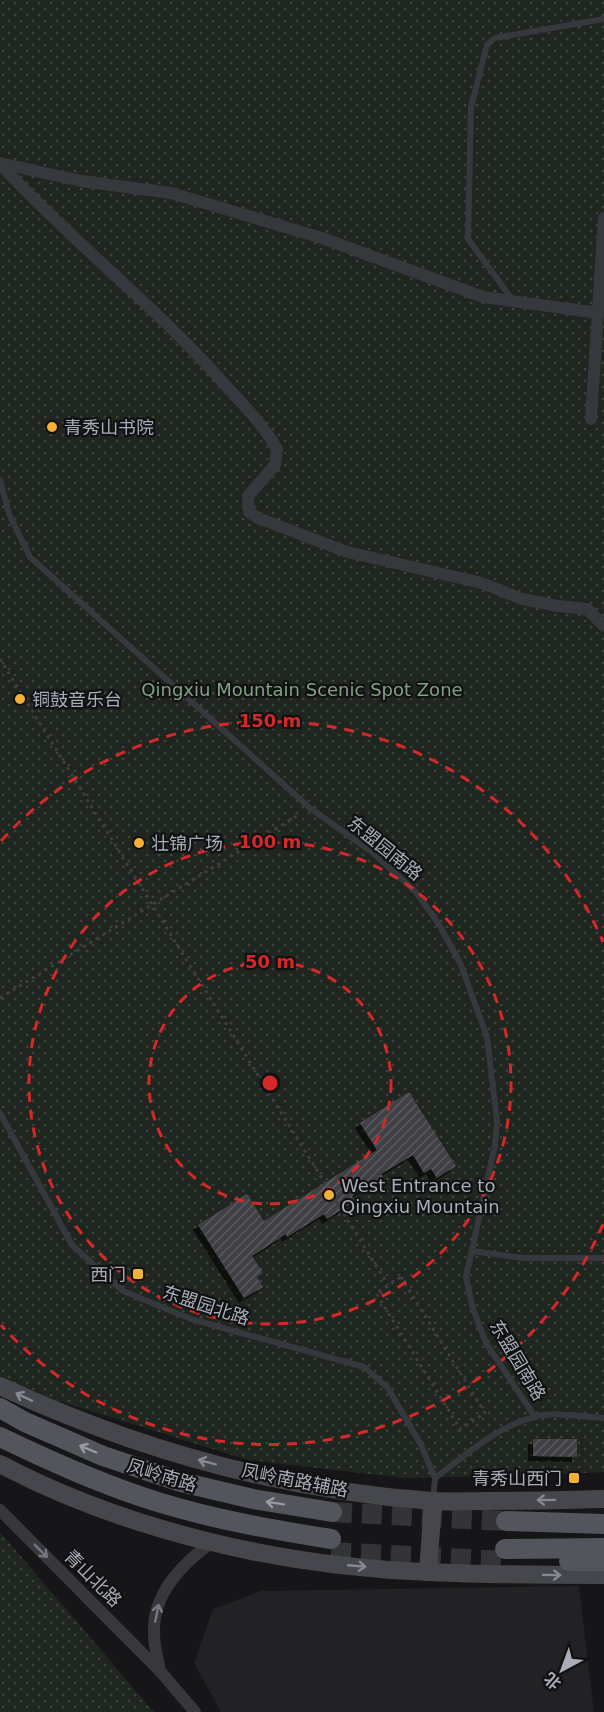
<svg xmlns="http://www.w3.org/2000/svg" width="604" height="1712" font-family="'DejaVu Sans','Noto Sans SC',sans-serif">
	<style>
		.built { fill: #222225 }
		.park { fill: url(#park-dots) }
		.building { fill: url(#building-hatch); filter: url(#shadow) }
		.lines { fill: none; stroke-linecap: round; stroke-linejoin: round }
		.primary-tunnel { stroke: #333438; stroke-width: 20; stroke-dasharray: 20 10; stroke-linecap: butt }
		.path { stroke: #3d3f44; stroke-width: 3; stroke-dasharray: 3 4.5; stroke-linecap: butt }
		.lane { stroke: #37383d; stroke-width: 6 }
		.street { stroke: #37383d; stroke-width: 12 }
		.secondary { stroke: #45474d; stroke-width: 18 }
		.primary { stroke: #53555c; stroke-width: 20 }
		.oneway { stroke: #858993 }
		.oneway2 { stroke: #979ba6 }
		.oneway3 { stroke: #757881 }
		.ring { fill: none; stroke: #d62828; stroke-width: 3; stroke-dasharray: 10 8 }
		.poi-dot { fill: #f2b134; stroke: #111113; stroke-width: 2 }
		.labels { text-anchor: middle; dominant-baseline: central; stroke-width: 4.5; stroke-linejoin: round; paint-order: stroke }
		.poi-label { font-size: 18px; fill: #a8adb8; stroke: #111113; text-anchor: start }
		.park-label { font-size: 18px; fill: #7fa381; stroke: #111113 }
		.street-label { font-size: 18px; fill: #a8adb8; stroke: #111113 }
		.centre { fill: #d62828; stroke: #111113; stroke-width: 3 }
		.ring-label { font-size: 18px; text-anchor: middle; font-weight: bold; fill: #d62828; stroke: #111113; stroke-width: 4.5; stroke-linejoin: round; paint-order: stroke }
	</style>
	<defs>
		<pattern id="park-dots" width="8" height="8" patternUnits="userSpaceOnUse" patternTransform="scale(1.5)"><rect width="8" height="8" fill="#1e261f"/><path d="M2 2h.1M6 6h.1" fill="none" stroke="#3c433d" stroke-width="1.8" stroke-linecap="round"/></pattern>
		<pattern id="building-hatch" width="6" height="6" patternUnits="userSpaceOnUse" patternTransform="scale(1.5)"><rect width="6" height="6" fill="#404145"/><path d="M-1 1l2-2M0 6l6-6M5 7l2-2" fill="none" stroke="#595a5e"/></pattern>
		<filter id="shadow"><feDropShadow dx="-5" dy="5" stdDeviation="0" flood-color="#0009"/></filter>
	</defs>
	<rect width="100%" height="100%" fill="#161618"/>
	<path class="built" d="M579,1586L594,1712H221L194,1663L213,1609L261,1591Z"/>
	<g class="park">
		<path d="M0,0H604V1472L518,1476L404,1478L248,1460L52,1399L0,1377Z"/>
		<path d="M0,1532L154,1712H0Z"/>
	</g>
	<g class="building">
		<path d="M409,1092L456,1166L437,1178L431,1169L424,1173L413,1155L381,1174L383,1177L352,1196L355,1201L327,1219L324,1214L287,1237L286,1234L252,1256L263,1273L257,1277L263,1287L244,1298L198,1225L247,1194L264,1221L377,1150L360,1123Z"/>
		<path d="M533,1439H577V1457L533,1456Z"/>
	</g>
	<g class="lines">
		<g class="primary-tunnel">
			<path d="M332,1512L506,1521"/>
			<path d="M331,1552L506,1561"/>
		</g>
		<g class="path">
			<path d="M0,659L388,1285"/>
			<path d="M0,998L300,814"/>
			<path d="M401,1277L485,1413L460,1429L376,1293Z"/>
		</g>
		<g class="lane">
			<path d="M512,299L468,239L471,107L487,45L495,38L604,19"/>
			<path d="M0,480L9,514L30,557L310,808L372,852L416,892L440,926L461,965L487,1037L497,1121L495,1145L466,1277L473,1309L486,1343L535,1417"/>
			<path d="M0,1113L72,1245L123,1291L191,1319L364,1367L388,1388L421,1445L435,1478"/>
			<path d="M472,1251L523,1258H604"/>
			<path d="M433,1500L435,1478C466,1455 496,1427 534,1417C556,1411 582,1417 604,1418"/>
		</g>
		<g class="street">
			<path d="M0,163L81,181L171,193L322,238L483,297L598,313"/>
			<path d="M0,164C69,239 151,302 219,378C240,401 262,423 277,449L275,465L248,496L249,512L258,518L347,552L482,583L522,599L558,606L587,609L604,626"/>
			<path d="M591,419L604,218"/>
			<path d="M0,1510L160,1671L195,1712"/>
			<path d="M160,1671C158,1659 154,1646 154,1634C152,1594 182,1564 212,1542"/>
		</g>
		<g class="secondary">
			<path d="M0,1386C135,1449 282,1490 432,1501C450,1502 468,1501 486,1501C525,1501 565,1500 604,1499"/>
			<path d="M0,1464C129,1532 285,1567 431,1572C488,1575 546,1575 604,1575"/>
			<path d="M428,1572L433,1501"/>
		</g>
		<g class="primary">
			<path d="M0,1408L25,1422L103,1456L181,1482L253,1499L332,1512"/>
			<path d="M0,1437C52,1462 105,1486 161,1503C217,1520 274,1530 331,1539"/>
			<path d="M506,1521L604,1524"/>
			<path d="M505,1549L604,1548"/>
			<path d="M569,1561H604"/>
		</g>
	</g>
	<defs><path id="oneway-shaft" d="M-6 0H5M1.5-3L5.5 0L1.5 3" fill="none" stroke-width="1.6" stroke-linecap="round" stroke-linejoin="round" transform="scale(1.5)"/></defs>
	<g class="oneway">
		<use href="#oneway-shaft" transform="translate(24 1397) rotate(-155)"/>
		<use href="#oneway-shaft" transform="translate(207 1462) rotate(-165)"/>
		<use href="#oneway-shaft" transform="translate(546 1500) rotate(179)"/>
		<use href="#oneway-shaft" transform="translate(357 1566) rotate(5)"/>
		<use href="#oneway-shaft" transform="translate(552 1575) rotate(1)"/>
	</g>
	<g class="oneway2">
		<use href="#oneway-shaft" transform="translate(88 1449) rotate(-157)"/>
		<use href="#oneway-shaft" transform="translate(275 1503) rotate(-171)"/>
	</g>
	<g class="oneway3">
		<use href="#oneway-shaft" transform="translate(41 1551) rotate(45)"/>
		<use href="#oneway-shaft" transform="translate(157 1613) rotate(-78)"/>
	</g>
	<g class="ring">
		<circle cx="270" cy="1083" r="121"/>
		<circle cx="270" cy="1083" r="241"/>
		<path d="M603 1224A362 362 0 0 1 1 1325M1 841A362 362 0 0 1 603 942"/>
	</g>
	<g class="poi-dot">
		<circle cx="52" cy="427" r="6"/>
		<circle cx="20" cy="699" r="6"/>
		<circle cx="139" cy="843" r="6"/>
		<circle cx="329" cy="1195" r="6"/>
		<rect x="132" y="1268" width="12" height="12" rx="3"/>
		<rect x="568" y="1472" width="12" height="12" rx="3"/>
	</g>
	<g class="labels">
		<g class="poi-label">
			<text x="64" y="427">青秀山书院</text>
			<text x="32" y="699">铜鼓音乐台</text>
			<text x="151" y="843">壮锦广场</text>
			<text x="341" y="1185">West Entrance to<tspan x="341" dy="21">Qingxiu Mountain</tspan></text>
			<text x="126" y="1274" text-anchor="end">西门</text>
			<text x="562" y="1478" text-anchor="end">青秀山西门</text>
		</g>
		<g class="park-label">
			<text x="302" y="689">Qingxiu Mountain Scenic Spot Zone</text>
		</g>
		<g class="street-label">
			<text transform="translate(385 848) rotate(39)">东盟园南路</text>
			<text transform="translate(206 1305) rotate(18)">东盟园北路</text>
			<text transform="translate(518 1360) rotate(59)">东盟园南路</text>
			<text transform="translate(162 1475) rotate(17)">凤岭南路</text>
			<text transform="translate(295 1480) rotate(11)">凤岭南路辅路</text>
			<text transform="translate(93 1578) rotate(45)">青山北路</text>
		</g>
	</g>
	<circle cx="270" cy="1083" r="9" class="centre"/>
	<g class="ring-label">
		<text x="270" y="727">150 m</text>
		<text x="270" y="848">100 m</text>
		<text x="270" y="968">50 m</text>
	</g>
	<g transform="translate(562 1670) rotate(221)" stroke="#111113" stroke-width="4.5" paint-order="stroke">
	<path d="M0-4.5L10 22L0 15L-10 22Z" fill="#a8adb8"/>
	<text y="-9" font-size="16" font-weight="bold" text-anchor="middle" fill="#a8adb8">北</text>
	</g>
</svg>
